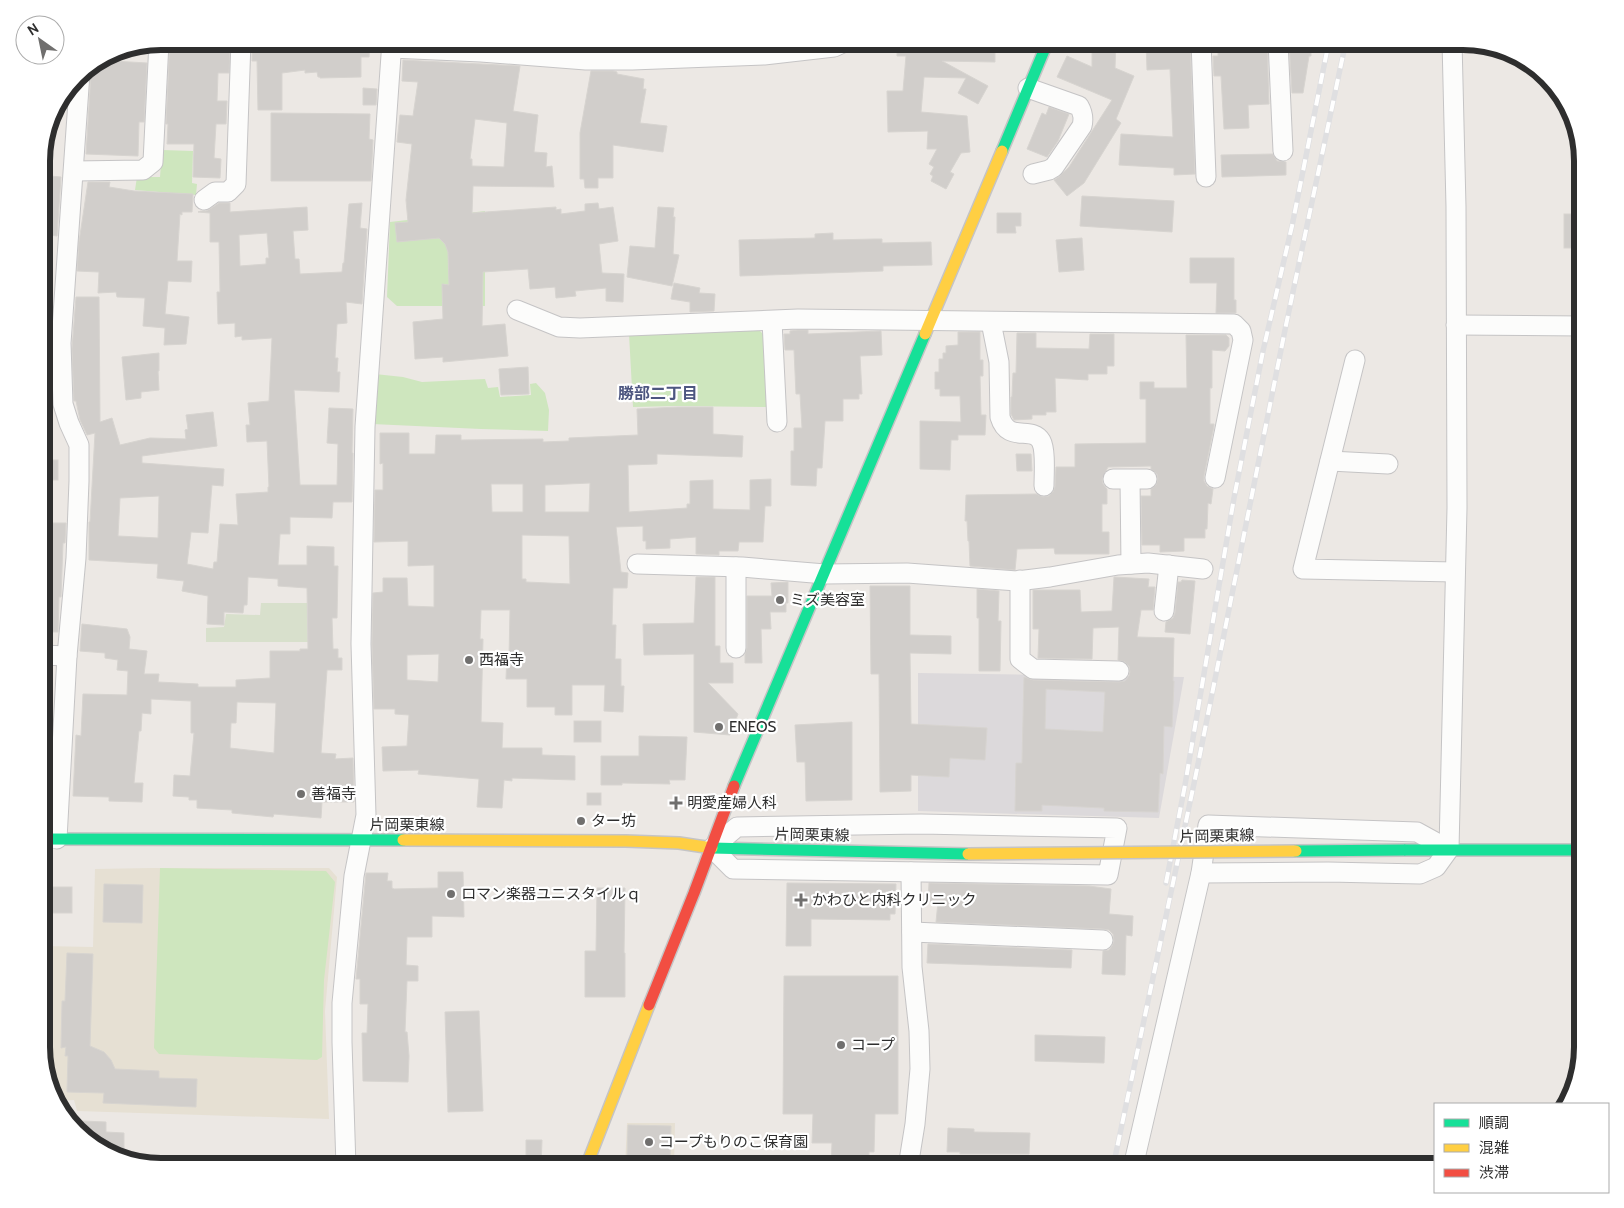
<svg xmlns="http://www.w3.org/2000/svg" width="1624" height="1208" font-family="Cabin,'Noto Sans JP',sans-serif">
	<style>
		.industrial { fill: #dcd9db }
		.education { fill: #e6e0d3 }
		.green { fill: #cee6be }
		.cemetery { fill: #d8e0cc }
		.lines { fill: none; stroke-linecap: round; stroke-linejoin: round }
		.stream { stroke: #99d6ec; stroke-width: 5 }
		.building { fill: #d1cecb; stroke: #d7d4d0; fill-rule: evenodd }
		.street-casing { stroke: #c5c4c5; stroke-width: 21 }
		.fast-casing { stroke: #c5c4c5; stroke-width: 14 }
		.slow-casing { stroke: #c5c4c5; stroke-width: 14 }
		.jam-casing { stroke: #c5c4c5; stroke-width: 14 }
		.street { stroke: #fcfcfb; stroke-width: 19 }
		.fast { stroke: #16e098; stroke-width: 11 }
		.slow { stroke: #ffcf43; stroke-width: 11 }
		.jam { stroke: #f24e42; stroke-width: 11 }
		.rail-casing { stroke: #dfdfe1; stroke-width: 5.5 }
		.rail { stroke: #fff; stroke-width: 4; stroke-dasharray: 11; stroke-linecap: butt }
		.fast-bridge-casing { stroke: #c5c4c5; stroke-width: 14; stroke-linecap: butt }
		.slow-bridge-casing { stroke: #c5c4c5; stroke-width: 14; stroke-linecap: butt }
		.fast-bridge { stroke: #16e098; stroke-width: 11 }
		.slow-bridge { stroke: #ffcf43; stroke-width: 11 }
		.poi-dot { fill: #706f6e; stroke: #fff; stroke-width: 2 }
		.labels { text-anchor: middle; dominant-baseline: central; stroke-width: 4.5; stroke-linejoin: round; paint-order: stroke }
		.poi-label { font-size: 15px; fill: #2e2e2e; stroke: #fff; text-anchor: start }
		.street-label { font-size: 15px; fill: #2e2e2e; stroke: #fff }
		.neighbourhood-label { font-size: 16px; font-weight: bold; fill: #4d5680; stroke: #fff }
		.rim { fill: none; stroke: #2e2e2e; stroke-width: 6 }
	</style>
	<rect width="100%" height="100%" fill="#ece8e4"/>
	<path class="industrial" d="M918,673L1184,677L1159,818L918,811Z"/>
	<g class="education">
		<path d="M151,868H329L337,877L325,1011L329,1119L77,1111L74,1100L54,1101L44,1063L43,946L93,947L95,869Z"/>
		<path d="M627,1123H675L674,1167H625Z"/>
		<path d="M188,1157L330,1160L331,1167H188Z"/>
	</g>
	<g class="green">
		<path d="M162,150L193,151L192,183L197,184L196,195L135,190L137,177H160Z"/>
		<path d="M485,211V306H397L387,297L390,222Z"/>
		<path d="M759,330L765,336L769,407L676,406L633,407L629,334Z"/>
		<path d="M375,374L403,377L422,382L485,379L488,388L498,387L500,397L531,395L530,384L536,383L545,393L549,410L548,431L481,429L372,424Z"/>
		<path d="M160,868L326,871L335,882L324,980L322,1057L317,1060L159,1054L154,1048Z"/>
	</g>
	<path class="cemetery" d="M261,603H307L308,642H206V628L224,627L226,614L260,615Z"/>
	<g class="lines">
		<path class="stream" d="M1148,1164L1225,1167"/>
	</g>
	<g class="building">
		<path d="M170,41H199V45L230,46L229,73H218L217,101H227L226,124H216L214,158L221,159L220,178L193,177L194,144H167L168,124H166Z"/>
		<path d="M313,41H370L369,57H361V77L320,78V77H318L317,72L305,73V70L282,73V110H258L257,61H252V45Z"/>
		<path d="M897,41H995V62L942,61L988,86L978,104L958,93L966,78L924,77L921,112L967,116L970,152L961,153L950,172L954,174L946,189L931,181L933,176L930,174L934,167L929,164L937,149H927L928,131L888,132L887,91H903L906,56H897Z"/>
		<path d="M1092,41H1116L1115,68L1134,76L1116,119L1121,123L1084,183L1067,196L1054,180L1060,176L1069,167L1112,100L1057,77L1067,56L1092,67Z"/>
		<path d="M1146,41H1190L1195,174L1174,175V168L1119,165L1121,134L1173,137L1170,69L1147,70Z"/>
		<path d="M1218,41H1267L1269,104L1248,105L1249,128L1224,129L1221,76H1214L1213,56H1218Z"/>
		<path d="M1289,41H1311V56H1309L1303,93H1292Z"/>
		<path d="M113,51V61L147,63L144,122H139L138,156L86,154L91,74L89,67Z"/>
		<path d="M403,60L520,66L513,111L538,115L534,152L547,153L546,167L552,166L554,187L473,186L472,213L556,207V210L561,209V214L585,211V204L598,203L599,209L613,207L618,241L599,244L602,273L624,274L623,302L606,301V288L575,291L576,296L556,298L555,287L530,289L528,269L483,272L482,326L505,324L508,356L443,362V357L415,359L413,322L443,319L442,284L449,285L448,252L445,244L439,238L397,242L395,223L408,222L406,200L412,144L397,142L400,115L413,116L418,82L402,81ZM475,119L507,123L504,167L472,166V159H470Z"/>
		<path d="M591,71H613L617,72V74L644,79L643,89H646L640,123L667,126L663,152L613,145V178H598V188H585L584,179H580V133Z"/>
		<path d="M363,88L377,89L376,105H363Z"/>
		<path d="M1049,107L1069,114L1058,141L1047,157L1027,149L1042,113L1046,115Z"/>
		<path d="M271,113L370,114L369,139L373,140L371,181H271Z"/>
		<path d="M1273,154L1277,161L1286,162V175L1222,177L1221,155Z"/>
		<path d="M50,176L61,177L57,236L42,234V215L46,216V212L50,213Z"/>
		<path d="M88,182H110L109,187L134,191L193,194L192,212H182V215L180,214L177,261H192L191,282L168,281L165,314L189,317L186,344L164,345L165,328L143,326L145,298L117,297L116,292L98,293L99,272L77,271L79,242Z"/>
		<path d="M1082,196L1174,201L1172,232L1080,226Z"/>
		<path d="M219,203H230V212L307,207L308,230L293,231L295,259H299L300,274L342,272L343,263H344L349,204L362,203L360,228L367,229L362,304L346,302L347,323L337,324L335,358H338L337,372H340L339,392L294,390L300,485H337L338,444L327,443L329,408L353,409L352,453H353L352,502H333L332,518L290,517V534H280L278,565H307V546L334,547V566H338L337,618H332L333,649H338V658H342V670H327L321,753L336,754L335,759L353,758L354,802H322L321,818L274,814L273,817L232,813V810L197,808V800H189V797L173,796L174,775L190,776L194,733H191V701L151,699V714L142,713L141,731H139L134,783H143L142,802L109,801V797L73,796L76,735L81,736L83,694L127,695L128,671L117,670L118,660L105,658V653L80,651L82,624L127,629L130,637L129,649L147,651L144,674H159L158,682L198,684V687H236V680L270,678V651H300V649H308L307,588L278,586V579L248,577L247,605H244L243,613L224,612V625L207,624L208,596L182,591L184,581L157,578L158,564L89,560V522H90L95,433L87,435L80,420L76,401H74L72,349L76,297H99L100,422L112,418L120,445L150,438L186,439L185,430L188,429L186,415L213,412L217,446L142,456V463L224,469L223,486L212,485L208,533L191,532L187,564L213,569L214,562H217L220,524L238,525L236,494L268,492V487H269L267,441L247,442L246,425H250L248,403L269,401L272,338L242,340V336L235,337V323L218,324L217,292H220L219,242H210V213L198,212L201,211H206L210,209ZM267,233L269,258H266V264L240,266L239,235ZM159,496L158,538L118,536L120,498ZM237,702L276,703L274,753L230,748L231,723H236Z"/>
		<path d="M658,207L674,208L673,217H675L673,254L679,255L672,286L627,277L630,246L655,248Z"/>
		<path d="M997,213H1021V226H1015L1016,233H997Z"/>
		<rect x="1564" y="214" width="19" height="34"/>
		<path d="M833,233V240L875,239H882V243L931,242L932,265L883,266V271L740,276L739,240L815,238V234Z"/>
		<path d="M1082,238L1084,270L1059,272L1056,240Z"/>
		<path d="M1190,258H1234V300H1236V313H1216L1217,283H1190Z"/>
		<path d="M674,283L700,288L699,293L715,294L714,311L690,312V302L671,299Z"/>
		<path d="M798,330H808V334L881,331L882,355L860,356L862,394H859V399H843V421H825L822,468H817L816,486L791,485V451H794V428H802L800,394H796L794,350H785L784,334H790V331Z"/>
		<path d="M958,332H980V360H983V376H980L981,415H986L985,435H958V440H951L950,470L920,469V421L961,422L960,396H940V389H935V372H939V359H943V353H946V346L958,345Z"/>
		<path d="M1017,333H1036V348L1089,349L1090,334H1114V366H1107V374H1088V380L1055,378L1056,412H1046V415H1032V419L1014,420L1011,414V397H1012L1013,373H1016Z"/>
		<path d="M1186,335H1226L1229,338V346L1225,351L1212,350V388H1210V424H1214V426L1204,476V481L1207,486L1213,489L1211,504L1208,503L1207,529H1205V538H1184V551L1160,552V545H1142L1141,496H1151V489L1156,485L1158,479L1157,474L1151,469V466L1108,467L1102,479L1103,484L1107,489V504H1102V532H1109V554H1055L1054,548L1017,549L1015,570L970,566L969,541H968L967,521H965L966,495L1036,494L1043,497L1049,496L1053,492L1055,487L1056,467H1075V444L1146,443V399H1140V382H1154V388H1187Z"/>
		<path d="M42,349H50L52,402H42Z"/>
		<path d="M159,353V371H158L159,390L141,392V398L126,400L122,357Z"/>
		<path d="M528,367L529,394L501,395L499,369Z"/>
		<path d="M678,407H713V434L743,436L742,457L657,454V464L628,465L629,512L687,508V504H690V481L713,480V509L750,510V480L771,479V506H765L763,542H739L738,551H719V555L696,554V537L670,539V548L646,549V541H643V526L616,527L621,572L628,573L627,588H613L612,625H616L615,659H621V686H624L623,712L604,711L605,685H572V715H555V707H527V679H506L507,656L509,657L510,610H481L480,639H483L481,722L503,723L502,748H542V755L575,756V780L512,778V781L504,780L502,808L477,807L479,779L418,774L419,770L383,771L382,747L407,746L409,715L395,714V709H374L372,644L373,593L383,592V578H407L408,606L434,607V565L408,566V541L374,542L375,490H383V463L380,464V433H409V454H435L436,435H461V440L543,439V442L569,441V438L638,435L637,409ZM590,483L589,512H545V485ZM491,484H523V512H492ZM522,535L569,536L570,584L526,582V579H522ZM439,654L438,682L407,680V655Z"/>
		<path d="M1016,454H1031L1032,471H1017Z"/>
		<rect x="42" y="460" width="16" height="20"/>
		<path d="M42,523H66L65,543H63L61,597H59L58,632H42L44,566H48V537H42Z"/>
		<path d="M696,577H715V646H720V663H733V683H708L738,714L730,735L694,732V654L644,655L643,624L694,623Z"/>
		<path d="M1114,577L1149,579L1148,587H1155L1153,610H1141L1137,637L1174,638L1173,681H1174L1172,727L1164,726L1163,774L1160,773L1158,812L1104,811V808L1042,805V811H1015L1016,763H1022L1024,677L1033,680L1119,682L1125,681L1129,676L1130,672L1129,666L1125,662L1118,660L1119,627L1093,628L1092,659L1038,658L1039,629H1033V590H1080L1081,612L1112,611ZM1046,689L1105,692L1103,732L1045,729Z"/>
		<path d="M1182,580L1195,581L1190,634L1165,632L1166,622L1173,618L1175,613L1178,582H1181Z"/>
		<path d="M788,582V603H786V612H770L771,629H761L762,663H745V654L747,648V596H772L771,583Z"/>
		<path d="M870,586H910V635L951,636V654L910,653L911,724L987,728L985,760L950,758L949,777L911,775V791L880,792L879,674H871Z"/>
		<path d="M977,589L999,591L998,621H1001L1000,671H979V618H977Z"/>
		<rect x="574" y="721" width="27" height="21"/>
		<path d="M852,722V800L806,801L805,762H797L795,725Z"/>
		<path d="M639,736L687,737L685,780H669L670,784L622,783V785H601V756H639Z"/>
		<rect x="587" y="793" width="14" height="12"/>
		<path d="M438,872H463L464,917L432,916V937H407L406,965L418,966V981H407L405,1032H407L409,1056L408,1082L363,1081L362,1033H367L368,1004H360V979H356L366,873H388L387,881H392V888L394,889L438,888Z"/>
		<path d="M787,883L896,884L895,914H890V920L811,919V946H786Z"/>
		<path d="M929,883L1089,886L1111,889L1109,914L1133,916L1132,936L1126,935L1125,975L1102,974L1103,951L1109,950L1112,946L1114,941L1113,934L1109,930L1103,929L936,922L938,902H928Z"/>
		<path d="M104,884L143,885L142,923L103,922Z"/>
		<rect x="44" y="887" width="28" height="26"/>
		<path d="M597,888H625L624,953H625V997H585V951H596Z"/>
		<path d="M928,944L1072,950L1071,968L927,963Z"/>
		<path d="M67,953L93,954L90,1046L104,1052L111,1060L115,1069L159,1071V1078L197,1079L196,1107L103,1103L104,1093L67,1092L68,1056H65L66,1047L61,1048L62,1001H65Z"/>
		<path d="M784,976H898V1114H875L874,1152H869V1167H831L832,1143H812L813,1114H783Z"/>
		<path d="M479,1011L483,1111L448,1112L445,1012Z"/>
		<path d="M1035,1035L1105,1037L1104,1063L1035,1061Z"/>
		<path d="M82,1121L106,1122V1132L124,1133V1161L88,1142L74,1125H82Z"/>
		<path d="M628,1125L671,1126L670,1160L627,1159Z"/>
		<path d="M948,1128L974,1129V1132L1030,1133L1029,1154H960V1152H947Z"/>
		<path d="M526,1140H542L541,1167H526Z"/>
	</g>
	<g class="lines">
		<g class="street-casing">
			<g id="street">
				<path d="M1201,41L1206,177"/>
				<path d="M1278,41L1283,151"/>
				<path d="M391,48L481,52L586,60H632L764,55L834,47L847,41"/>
				<path d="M1028,88L1079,106C1083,113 1084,118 1082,126L1054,167L1049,170L1033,174"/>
				<path d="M74,171L143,170L153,162L159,42"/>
				<path d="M204,200L215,192H228L236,184L241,41"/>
				<path d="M517,310L559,327L580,328L798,319L1234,324L1241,331L1243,340L1215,478"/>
				<path d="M772,321L777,422"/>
				<path d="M991,322L999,362L1000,417C1008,444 1032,425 1041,441C1046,450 1044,475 1044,486"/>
				<path d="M1456,325L1583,326"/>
				<path d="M1355,360L1303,569L1455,572"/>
				<path d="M1330,461L1388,464"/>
				<path d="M1113,479H1147"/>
				<path d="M1130,480L1131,564"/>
				<path d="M637,564L742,567L825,574L907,573L1017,581L1050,577L1118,565L1148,563L1203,569"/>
				<path d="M736,567V648"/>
				<path d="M1020,580V659L1033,669L1119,671"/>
				<path d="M1164,611L1169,565"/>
				<path d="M42,655L67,656"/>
				<path d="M921,824L1117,828L1108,875L733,869L712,848L737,827Z"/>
				<path d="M57,839L67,656L76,558L79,481V445L69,423L63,404L61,343L80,73"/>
				<path d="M1201,873L1328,872L1420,874L1436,867L1449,849L1457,508L1456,207L1452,41"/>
				<path d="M912,932L1103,940"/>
				<path d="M346,1167L342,1042V1003L354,876L366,815L361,644L365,427L392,41"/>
				<path d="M908,1167L915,1124L920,1069L919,1031L912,967L911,872"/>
				<path d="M1133,1167L1201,873L1208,825L1417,832L1448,849"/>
			</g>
		</g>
		<g class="fast-casing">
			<g id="fast">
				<path d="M1002,151L1048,41"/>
				<path d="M734,786L925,334"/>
				<path d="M42,839L403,840"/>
				<path d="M712,848L968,854"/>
				<path d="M1404,850H1583"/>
			</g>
		</g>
		<g class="slow-casing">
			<g id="slow">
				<path d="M925,334L1002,151"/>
				<path d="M403,840L626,841L679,843L712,848"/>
				<path d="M586,1167L649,1005"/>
			</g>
		</g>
		<g class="jam-casing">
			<path id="jam" d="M649,1005L694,893L734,786"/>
		</g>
		<use href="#street" class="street"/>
		<use href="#fast" class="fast"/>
		<use href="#slow" class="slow"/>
		<use href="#jam" class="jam"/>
		<g class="rail-casing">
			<g id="rail">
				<path d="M1166,883L1185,785L1234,498L1263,351L1292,226L1329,41"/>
				<path d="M1113,1167L1196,774L1286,325L1346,41"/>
			</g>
		</g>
		<use href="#rail" class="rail"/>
		<g class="fast-bridge-casing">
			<path id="fast-bridge" d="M1296,851L1404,850"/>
		</g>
		<g class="slow-bridge-casing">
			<path id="slow-bridge" d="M968,854L1296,851"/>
		</g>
		<use href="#fast-bridge" class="fast-bridge"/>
		<use href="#slow-bridge" class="slow-bridge"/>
	</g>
	<g class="poi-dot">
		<circle cx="780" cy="600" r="5"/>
		<circle cx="469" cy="660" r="5"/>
		<circle cx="719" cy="727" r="5"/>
		<circle cx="301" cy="794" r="5"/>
		<path d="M673.5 795.5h5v5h5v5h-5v5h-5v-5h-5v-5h5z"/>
		<circle cx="581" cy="821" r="5"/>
		<circle cx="451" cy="894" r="5"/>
		<path d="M798.5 892.5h5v5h5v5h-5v5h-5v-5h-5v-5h5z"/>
		<circle cx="841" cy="1045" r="5"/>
		<circle cx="649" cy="1142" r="5"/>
	</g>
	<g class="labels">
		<g class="poi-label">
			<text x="790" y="600">ミズ美容室</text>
			<text x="479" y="660">西福寺</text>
			<text x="729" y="727">ENEOS</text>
			<text x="311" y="794">善福寺</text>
			<text x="687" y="803">明愛産婦人科</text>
			<text x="591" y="821">ター坊</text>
			<text x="461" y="894">ロマン楽器ユニスタイルｑ</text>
			<text x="812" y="900">かわひと内科クリニック</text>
			<text x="851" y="1045">コープ</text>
			<text x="659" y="1142">コープもりのこ保育園</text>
		</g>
		<g class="street-label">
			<text x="407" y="825">片岡栗東線</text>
			<text transform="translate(812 835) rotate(1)">片岡栗東線</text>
			<text transform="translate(1217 836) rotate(-1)">片岡栗東線</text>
		</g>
		<g class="neighbourhood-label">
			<text x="658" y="393">勝部二丁目</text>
		</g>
	</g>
	<path d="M0 0H1624V1208H0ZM161 50H1463A111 111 0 0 1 1574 161V1047A111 111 0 0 1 1463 1158H161A111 111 0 0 1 50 1047V161A111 111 0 0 1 161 50Z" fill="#fff" fill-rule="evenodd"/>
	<path class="rim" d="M161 50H1463A111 111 0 0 1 1574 161V1047A111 111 0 0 1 1463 1158H161A111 111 0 0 1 50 1047V161A111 111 0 0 1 161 50Z"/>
	<rect x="1434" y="1103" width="175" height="90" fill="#ffffff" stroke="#ababab"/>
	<rect x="1444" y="1119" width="25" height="8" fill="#16e098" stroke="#ababab"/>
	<text x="1479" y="1128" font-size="15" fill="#2e2e2e">順調</text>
	<rect x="1444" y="1144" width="25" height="8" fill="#ffcf43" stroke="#ababab"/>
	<text x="1479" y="1153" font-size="15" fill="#2e2e2e">混雑</text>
	<rect x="1444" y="1169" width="25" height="8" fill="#f24e42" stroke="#ababab"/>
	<text x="1479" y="1178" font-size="15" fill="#2e2e2e">渋滞</text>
	<g transform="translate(40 40) rotate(327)"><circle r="24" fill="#ffffff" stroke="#ababab"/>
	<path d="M0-4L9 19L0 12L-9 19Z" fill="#706f6e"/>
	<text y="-8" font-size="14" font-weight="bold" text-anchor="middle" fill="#2e2e2e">N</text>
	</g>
</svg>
